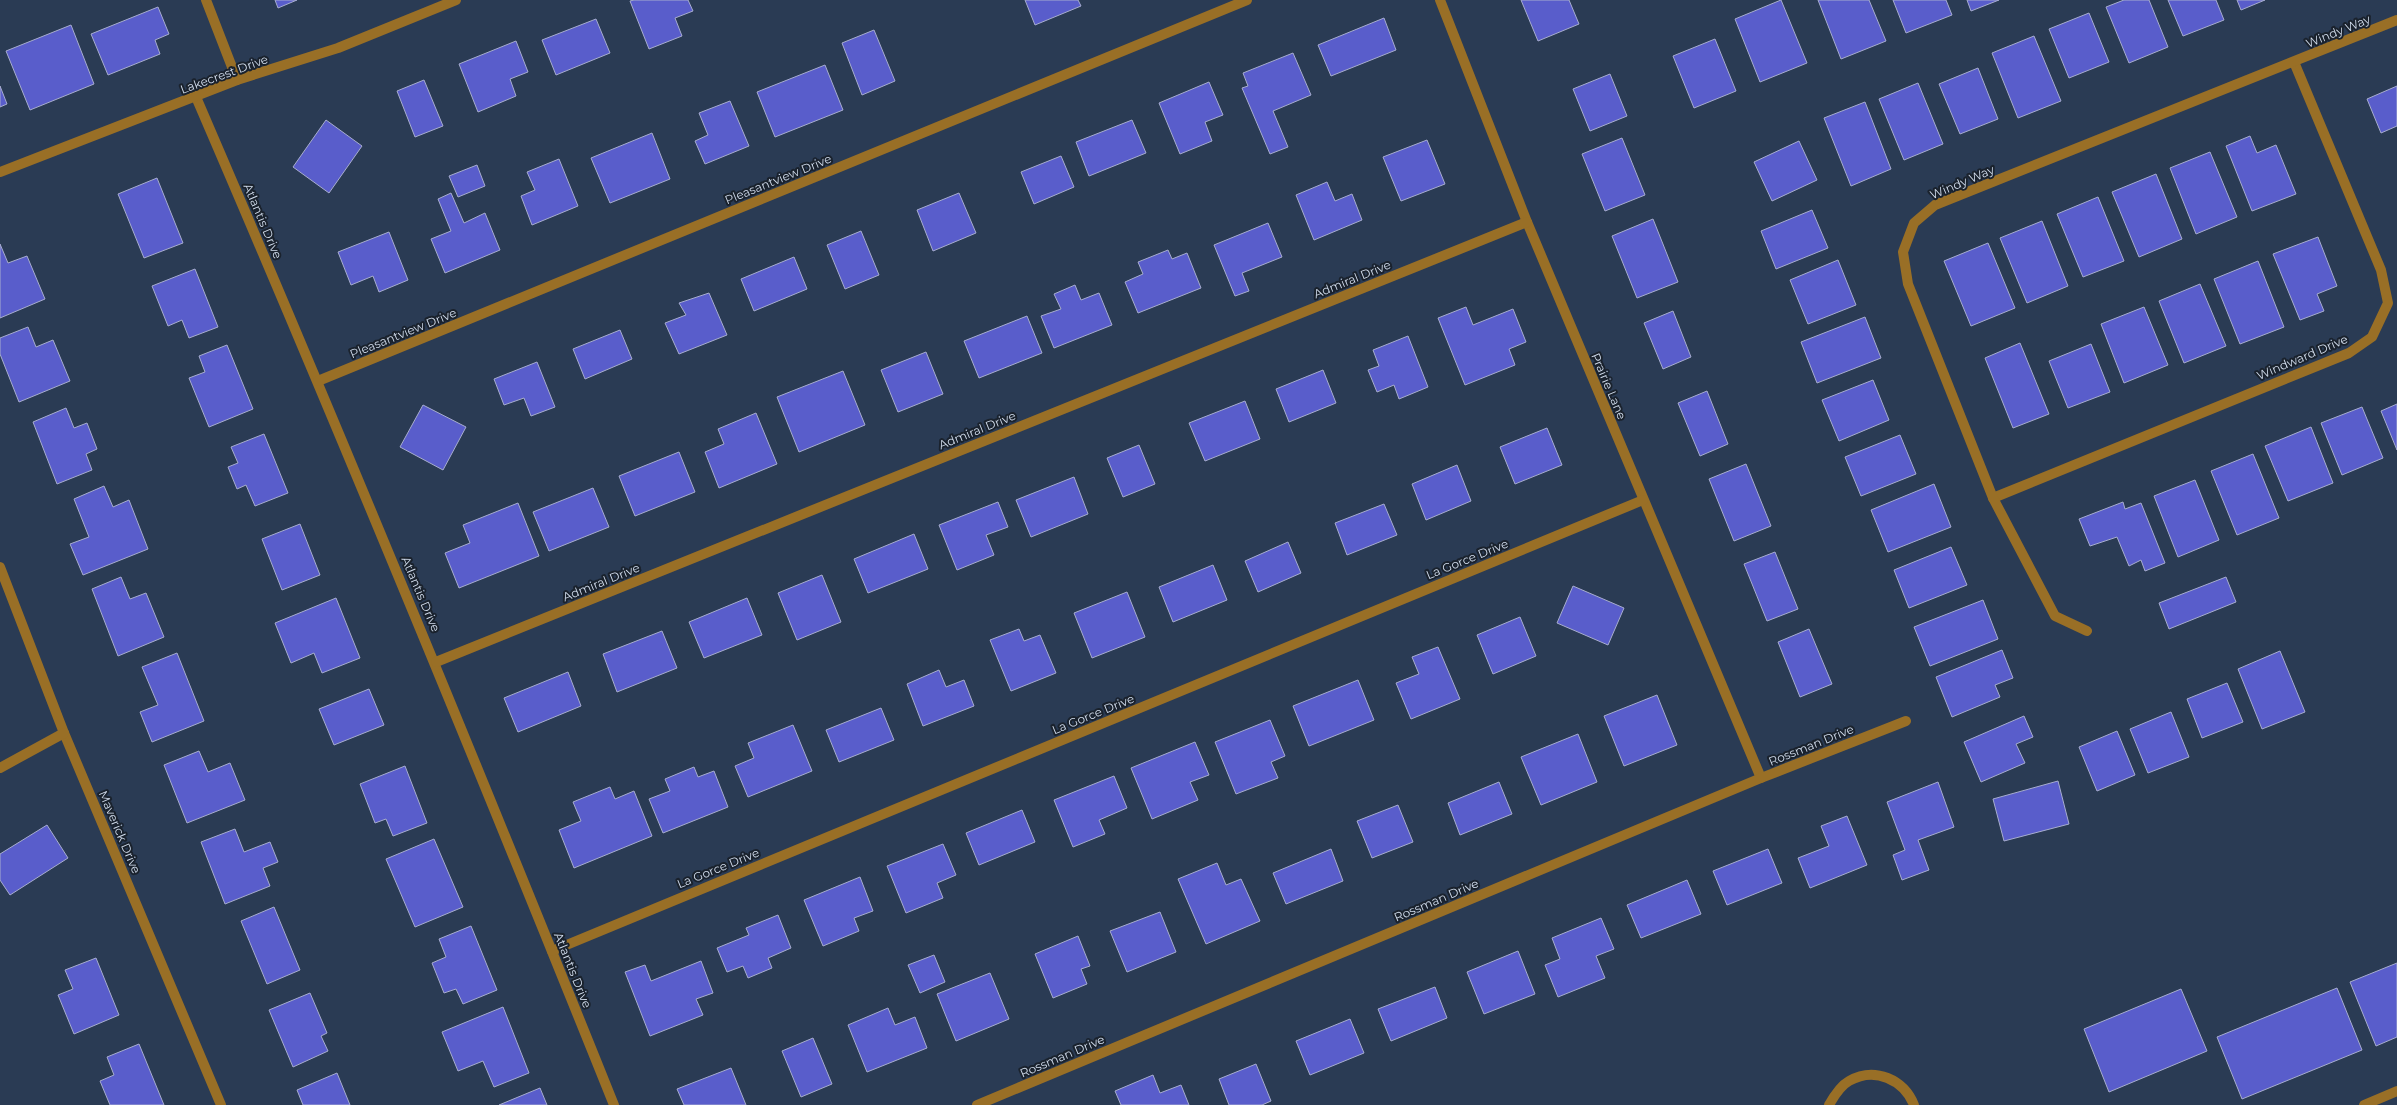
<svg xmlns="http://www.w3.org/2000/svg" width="2397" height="1105" font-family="Montserrat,sans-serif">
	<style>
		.building { fill: #595dcb; stroke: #a7adcf }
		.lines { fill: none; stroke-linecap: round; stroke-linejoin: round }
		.service { stroke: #996f26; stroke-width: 10 }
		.minor { stroke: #996f26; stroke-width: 10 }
		.labels { text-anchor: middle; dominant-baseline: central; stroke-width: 4; stroke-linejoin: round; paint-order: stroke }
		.street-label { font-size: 12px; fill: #d2dded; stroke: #1a222d }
	</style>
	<rect width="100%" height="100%" fill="#2a3b54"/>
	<g class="building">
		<path d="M275,0H297L278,8Z"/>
		<path d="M634,0H688L693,11L675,18L682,36L649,49L630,1Z"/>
		<path d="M1025,0H1078L1081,6L1035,25Z"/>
		<path d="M1521,0H1569L1579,24L1538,41Z"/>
		<path d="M1781,0L1807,63L1760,82L1735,19Z"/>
		<path d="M1818,0H1869L1886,41L1841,59Z"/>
		<path d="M1893,0H1946L1952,15L1906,33Z"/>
		<path d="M1967,0H1999L1971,11Z"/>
		<path d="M2124,0H2149L2168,47L2129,63L2106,7Z"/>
		<path d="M2168,0H2216L2224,20L2183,36Z"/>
		<path d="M2237,0H2265L2241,10Z"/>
		<path d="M158,7L169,34L155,40L160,54L108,75L91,34Z"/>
		<path d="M2089,13L2109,62L2069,78L2049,29Z"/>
		<path d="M1384,18L1396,50L1331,76L1318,45Z"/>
		<path d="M596,19L610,53L556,75L542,40Z"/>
		<path d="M71,25L94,84L30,110L6,51Z"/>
		<path d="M874,30L895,81L862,95L842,43Z"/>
		<path d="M2034,36L2061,101L2018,118L1992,53Z"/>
		<path d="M1715,39L1736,91L1694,108L1673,56Z"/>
		<path d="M516,41L528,72L510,79L516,96L478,112L459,64Z"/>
		<path d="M1293,53L1311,95L1273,111L1288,147L1270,154L1242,88L1248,86L1243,73Z"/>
		<path d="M825,65L843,110L775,137L757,92Z"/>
		<path d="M1978,68L1998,119L1960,134L1939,84Z"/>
		<path d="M1610,74L1627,116L1590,131L1573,89Z"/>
		<path d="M424,80L443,126L415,137L397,91Z"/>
		<path d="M1209,82L1223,115L1205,122L1212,141L1180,154L1159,103Z"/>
		<path d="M1918,83L1943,144L1904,160L1879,99Z"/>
		<path d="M0,86L7,104L0,107Z"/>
		<path d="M2397,86V126L2381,133L2367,99Z"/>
		<path d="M730,101L749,146L705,164L695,141L708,135L699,113Z"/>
		<path d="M1865,102L1891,169L1851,186L1824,118Z"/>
		<path d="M326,120L362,146L329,193L293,167Z"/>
		<path d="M1132,120L1146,153L1089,176L1076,142Z"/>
		<path d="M652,133L670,179L610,203L591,158Z"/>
		<path d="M2250,136L2257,153L2276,145L2296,194L2252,211L2226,146Z"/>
		<path d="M1622,138L1645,195L1605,211L1582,154Z"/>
		<path d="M1427,140L1445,184L1401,201L1383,157Z"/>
		<path d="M1799,141L1817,180L1772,201L1754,162Z"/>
		<path d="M2210,152L2237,217L2196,234L2170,168Z"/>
		<path d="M1061,156L1074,187L1034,204L1021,172Z"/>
		<path d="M559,159L578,206L532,225L521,196L535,190L527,172Z"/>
		<path d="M477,165L485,186L458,197L449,176Z"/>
		<path d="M2156,174L2182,239L2139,257L2112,192Z"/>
		<path d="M157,178L183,243L144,258L118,194Z"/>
		<path d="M1327,182L1335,201L1352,194L1362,220L1314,240L1296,195Z"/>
		<path d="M451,193L464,223L485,213L500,250L445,273L431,239L451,231L438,199Z"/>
		<path d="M959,193L976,233L933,251L917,210Z"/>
		<path d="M2098,197L2124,261L2083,277L2057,214Z"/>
		<path d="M1812,210L1828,248L1776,269L1761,231Z"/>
		<path d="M1653,219L1678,282L1637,298L1612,236Z"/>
		<path d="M2042,221L2068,286L2027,303L2000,238Z"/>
		<path d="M1268,223L1282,257L1242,273L1249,291L1235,296L1214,245Z"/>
		<path d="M861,231L879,275L845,289L827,245Z"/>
		<path d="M389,232L408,280L379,292L373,276L351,285L338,252Z"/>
		<path d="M2318,237L2337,286L2317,294L2324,311L2300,320L2273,254Z"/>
		<path d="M1988,243L2015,308L1971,326L1944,261Z"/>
		<path d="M0,244L8,263L27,256L45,299L0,318Z"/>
		<path d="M1168,250L1172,259L1187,253L1201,288L1138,313L1125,282L1143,274L1138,262Z"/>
		<path d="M794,257L807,289L754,311L741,279Z"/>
		<path d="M1838,260L1856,305L1808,324L1790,280Z"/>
		<path d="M2258,261L2284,327L2240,344L2214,279Z"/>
		<path d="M195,269L218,327L189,338L182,320L168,326L152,286Z"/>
		<path d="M2200,284L2226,346L2184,363L2159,301Z"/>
		<path d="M1075,285L1081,300L1099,293L1112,325L1054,348L1041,316L1061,309L1054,294Z"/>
		<path d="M709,293L727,335L679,354L665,323L686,315L679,303Z"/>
		<path d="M1466,307L1473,325L1513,309L1526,342L1509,349L1515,365L1465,385L1438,318Z"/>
		<path d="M2144,307L2168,365L2124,383L2101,324Z"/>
		<path d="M1673,311L1691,357L1663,369L1644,323Z"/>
		<path d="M1027,316L1042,353L979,378L964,341Z"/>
		<path d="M1865,317L1881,358L1817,383L1801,342Z"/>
		<path d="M28,327L36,347L53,340L70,381L19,402L0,354V338Z"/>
		<path d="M620,330L632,359L585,379L573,349Z"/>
		<path d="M1408,336L1428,387L1399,399L1394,385L1377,392L1368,370L1379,366L1373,350Z"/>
		<path d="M2020,343L2049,414L2013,428L1985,358Z"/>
		<path d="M2091,344L2110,392L2068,408L2049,361Z"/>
		<path d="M227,345L253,409L209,427L189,378L205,372L199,356Z"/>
		<path d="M926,352L943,394L898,412L881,370Z"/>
		<path d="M537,362L555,407L531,416L524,398L504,405L494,379Z"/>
		<path d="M1323,370L1336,403L1289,422L1276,389Z"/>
		<path d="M843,371L865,425L799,452L777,397Z"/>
		<path d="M1873,380L1889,420L1839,441L1822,400Z"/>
		<path d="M1707,391L1728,444L1700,456L1678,403Z"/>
		<path d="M1245,401L1260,439L1205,461L1189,423Z"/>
		<path d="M2397,404V450L2381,411Z"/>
		<path d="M423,405L466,427L443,470L400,447Z"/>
		<path d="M2362,407L2383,458L2342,475L2321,423Z"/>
		<path d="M66,408L74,428L87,423L97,449L86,454L92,470L57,484L33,422Z"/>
		<path d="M756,413L777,464L719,488L705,452L724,444L718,429Z"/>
		<path d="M2311,427L2333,483L2288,501L2265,446Z"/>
		<path d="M1547,428L1562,465L1515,484L1500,447Z"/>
		<path d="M264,434L288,493L255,506L246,485L237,489L228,467L238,463L231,447Z"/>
		<path d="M1900,435L1916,474L1861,496L1845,457Z"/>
		<path d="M1139,445L1155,484L1123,497L1107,458Z"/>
		<path d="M679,452L695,492L635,516L619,476Z"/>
		<path d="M2253,454L2279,518L2237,535L2211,471Z"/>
		<path d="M1746,464L1771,526L1734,541L1709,479Z"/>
		<path d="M1457,465L1471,501L1426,520L1412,484Z"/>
		<path d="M1074,477L1088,514L1031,537L1016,500Z"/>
		<path d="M2195,480L2219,540L2178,557L2154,496Z"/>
		<path d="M1934,484L1951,527L1888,552L1871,510Z"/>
		<path d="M104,486L113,507L129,500L148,549L83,575L70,544L89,537L74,499Z"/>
		<path d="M593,488L609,527L549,551L533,512Z"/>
		<path d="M998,502L1008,527L986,535L994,555L957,570L939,525Z"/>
		<path d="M2123,502L2125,509L2141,503L2165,563L2145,571L2141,560L2129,566L2117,537L2090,546L2079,519Z"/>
		<path d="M518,503L539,556L459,588L445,553L470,543L463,525Z"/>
		<path d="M1384,504L1397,535L1347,555L1335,523Z"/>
		<path d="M300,524L320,575L282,590L262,539Z"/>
		<path d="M914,534L928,569L868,593L854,559Z"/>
		<path d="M1288,542L1301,573L1258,592L1245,561Z"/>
		<path d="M1951,547L1967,585L1909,608L1894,570Z"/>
		<path d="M1775,552L1798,609L1767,621L1744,564Z"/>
		<path d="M1213,565L1227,600L1173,622L1159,587Z"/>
		<path d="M822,575L841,622L797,640L778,593Z"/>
		<path d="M121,577L130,599L146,593L164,637L118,656L92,589Z"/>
		<path d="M2226,577L2236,602L2169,629L2159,603Z"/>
		<path d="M1573,586L1624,608L1608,645L1557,623Z"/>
		<path d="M1127,592L1145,637L1092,658L1074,613Z"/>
		<path d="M336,598L360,658L322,673L314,653L291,663L275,623Z"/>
		<path d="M747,598L762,635L704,658L689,622Z"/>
		<path d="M1983,600L1998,639L1930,666L1914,627Z"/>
		<path d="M1520,617L1536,656L1493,674L1477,635Z"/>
		<path d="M1019,629L1024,641L1040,635L1056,673L1011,691L990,640Z"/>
		<path d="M1809,629L1832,684L1800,697L1778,642Z"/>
		<path d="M662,631L677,668L617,692L603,654Z"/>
		<path d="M1438,647L1460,699L1411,719L1396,683L1419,674L1412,657Z"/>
		<path d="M2002,650L2013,678L1995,685L2000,697L1952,717L1936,677Z"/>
		<path d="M2280,651L2305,712L2262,729L2238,669Z"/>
		<path d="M177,653L204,721L152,742L140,712L158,705L142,667Z"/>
		<path d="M939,670L946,687L964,680L974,706L923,726L907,684Z"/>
		<path d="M568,672L581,706L518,732L504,698Z"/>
		<path d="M1358,680L1374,720L1309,746L1293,706Z"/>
		<path d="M2227,683L2243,722L2202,738L2187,699Z"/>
		<path d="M369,689L384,725L334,745L319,709Z"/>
		<path d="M1657,695L1677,745L1624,766L1604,716Z"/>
		<path d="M881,708L894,740L839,762L826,730Z"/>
		<path d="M2171,712L2189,757L2148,773L2130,729Z"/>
		<path d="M2024,716L2033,737L2016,744L2025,763L1981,782L1964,742Z"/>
		<path d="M1270,720L1285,756L1271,762L1278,778L1236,794L1215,742Z"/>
		<path d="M793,725L812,771L748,797L735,766L754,758L748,743Z"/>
		<path d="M2117,731L2135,775L2097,791L2079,747Z"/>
		<path d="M1578,734L1597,782L1541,805L1521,757Z"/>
		<path d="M1195,742L1209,775L1190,782L1198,800L1152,819L1131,768Z"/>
		<path d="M199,751L208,772L230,763L245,800L187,823L164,765Z"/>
		<path d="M405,766L427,823L393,836L386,819L375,823L360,784Z"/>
		<path d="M694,767L698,777L714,771L728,807L663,833L649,799L670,791L665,779Z"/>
		<path d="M1114,776L1127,808L1099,820L1105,834L1073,847L1054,800Z"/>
		<path d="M2058,781L2069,824L2004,841L1993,799Z"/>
		<path d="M1499,782L1512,814L1460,835L1448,803Z"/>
		<path d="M1938,782L1954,827L1918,840L1929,870L1902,880L1893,855L1905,850L1887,802Z"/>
		<path d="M610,787L615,799L634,791L652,836L574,868L559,830L581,821L573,802Z"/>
		<path d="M1398,805L1413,842L1372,858L1357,821Z"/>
		<path d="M1022,810L1035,842L979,865L966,833Z"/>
		<path d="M1847,816L1867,865L1810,888L1798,858L1829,846L1821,826Z"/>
		<path d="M47,825L68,858L10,895L0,880V854Z"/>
		<path d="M235,829L244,852L270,842L278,862L263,868L270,886L225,904L201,842Z"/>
		<path d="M434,839L463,907L415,927L386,859Z"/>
		<path d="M943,844L956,875L937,883L943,898L906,913L887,866Z"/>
		<path d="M1331,849L1343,881L1286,904L1273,873Z"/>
		<path d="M1768,849L1782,883L1727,905L1713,871Z"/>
		<path d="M1217,863L1226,885L1241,879L1260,921L1206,944L1178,879Z"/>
		<path d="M860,877L873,911L854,918L859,931L823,946L804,900Z"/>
		<path d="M1687,880L1701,914L1641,938L1627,905Z"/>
		<path d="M274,907L300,970L267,984L241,921Z"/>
		<path d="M1160,912L1176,952L1127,972L1110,931Z"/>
		<path d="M778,915L791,948L768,958L772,968L748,978L743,966L727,972L717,948L749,935L746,928Z"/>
		<path d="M1601,918L1614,949L1596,956L1605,978L1558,997L1545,965L1560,959L1552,938Z"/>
		<path d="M471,926L497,990L463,1004L456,989L444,993L432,963L446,957L439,939Z"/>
		<path d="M1078,936L1090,966L1081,969L1087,984L1053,998L1035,954Z"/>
		<path d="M1518,951L1535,994L1484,1014L1467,972Z"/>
		<path d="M934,955L945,982L920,993L908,965Z"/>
		<path d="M96,958L119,1015L74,1034L58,995L73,989L65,970Z"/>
		<path d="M701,961L713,993L696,999L703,1015L650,1036L625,972L645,965L651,981Z"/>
		<path d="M2397,963V1037L2376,1046L2350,982Z"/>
		<path d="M990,973L1009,1019L956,1041L937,994Z"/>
		<path d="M1435,987L1447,1018L1391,1041L1378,1009Z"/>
		<path d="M2337,988L2362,1050L2242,1099L2217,1037Z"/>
		<path d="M2181,989L2207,1051L2109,1092L2084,1029Z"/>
		<path d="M310,993L327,1033L321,1036L328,1051L293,1067L269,1010Z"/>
		<path d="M503,1007L529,1073L494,1087L483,1061L458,1071L442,1032Z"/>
		<path d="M888,1008L895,1025L915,1017L927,1048L867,1072L848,1025Z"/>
		<path d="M1350,1019L1364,1053L1310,1075L1296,1041Z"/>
		<path d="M813,1038L832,1084L801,1097L782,1051Z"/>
		<path d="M139,1044L164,1105H110L100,1081L114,1075L107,1057Z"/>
		<path d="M1256,1064L1271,1101L1262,1105H1229L1219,1079Z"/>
		<path d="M731,1068L746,1105H684L677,1089Z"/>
		<path d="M337,1073L350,1105H303L297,1090Z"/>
		<path d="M1153,1075L1160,1093L1181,1085L1189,1105H1121L1115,1091Z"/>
		<path d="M540,1088L547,1105H499Z"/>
	</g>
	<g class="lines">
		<path class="service" d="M1829,1105C1834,1096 1840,1086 1849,1081C1875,1066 1904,1080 1914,1105"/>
		<g class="minor">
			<path d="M206,0L237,80"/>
			<path d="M1440,0L1527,222L1761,778"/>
			<path d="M196,97C340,431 478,767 614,1105"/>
			<path d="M0,172L237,80L338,48L456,0"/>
			<path d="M318,381L1247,0"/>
			<path d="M1993,498L2349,353L2372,337L2388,303L2381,270L2294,62"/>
			<path d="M0,567L64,733L221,1105"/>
			<path d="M2087,631L2055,616L1993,498L1908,284L1903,252L1914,223L1935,205L2397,20"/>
			<path d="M436,662L1527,222"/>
			<path d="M0,768L64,733"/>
			<path d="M552,951L1643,500"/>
			<path d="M977,1105L1761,778L1906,721"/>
			<path d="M2364,1105L2397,1091"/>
		</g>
	</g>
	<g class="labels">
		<g class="street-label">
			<text transform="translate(2338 31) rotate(-22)">Windy Way</text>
			<text transform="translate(224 74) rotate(-20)">Lakecrest Drive</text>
			<text transform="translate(778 179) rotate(-22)">Pleasantview Drive</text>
			<text transform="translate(1962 182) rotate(-23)">Windy Way</text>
			<text transform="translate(263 221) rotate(67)">Atlantis Drive</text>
			<text transform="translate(1352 279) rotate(-22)">Admiral Drive</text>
			<text transform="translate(403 333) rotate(-22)">Pleasantview Drive</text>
			<text transform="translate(2302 357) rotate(-23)">Windward Drive</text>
			<text transform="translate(1609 386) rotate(67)">Prairie Lane</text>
			<text transform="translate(977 430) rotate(-22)">Admiral Drive</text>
			<text transform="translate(1467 559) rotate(-22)">La Gorce Drive</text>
			<text transform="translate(601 582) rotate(-22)">Admiral Drive</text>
			<text transform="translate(421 594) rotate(67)">Atlantis Drive</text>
			<text transform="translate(1093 714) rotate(-22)">La Gorce Drive</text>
			<text transform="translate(1811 745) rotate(-22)">Rossman Drive</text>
			<text transform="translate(120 832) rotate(67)">Maverick Drive</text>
			<text transform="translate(718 868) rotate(-22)">La Gorce Drive</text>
			<text transform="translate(1436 900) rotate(-23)">Rossman Drive</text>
			<text transform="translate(573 970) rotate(68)">Atlantis Drive</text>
			<text transform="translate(1062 1056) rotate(-23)">Rossman Drive</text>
		</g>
	</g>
</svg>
